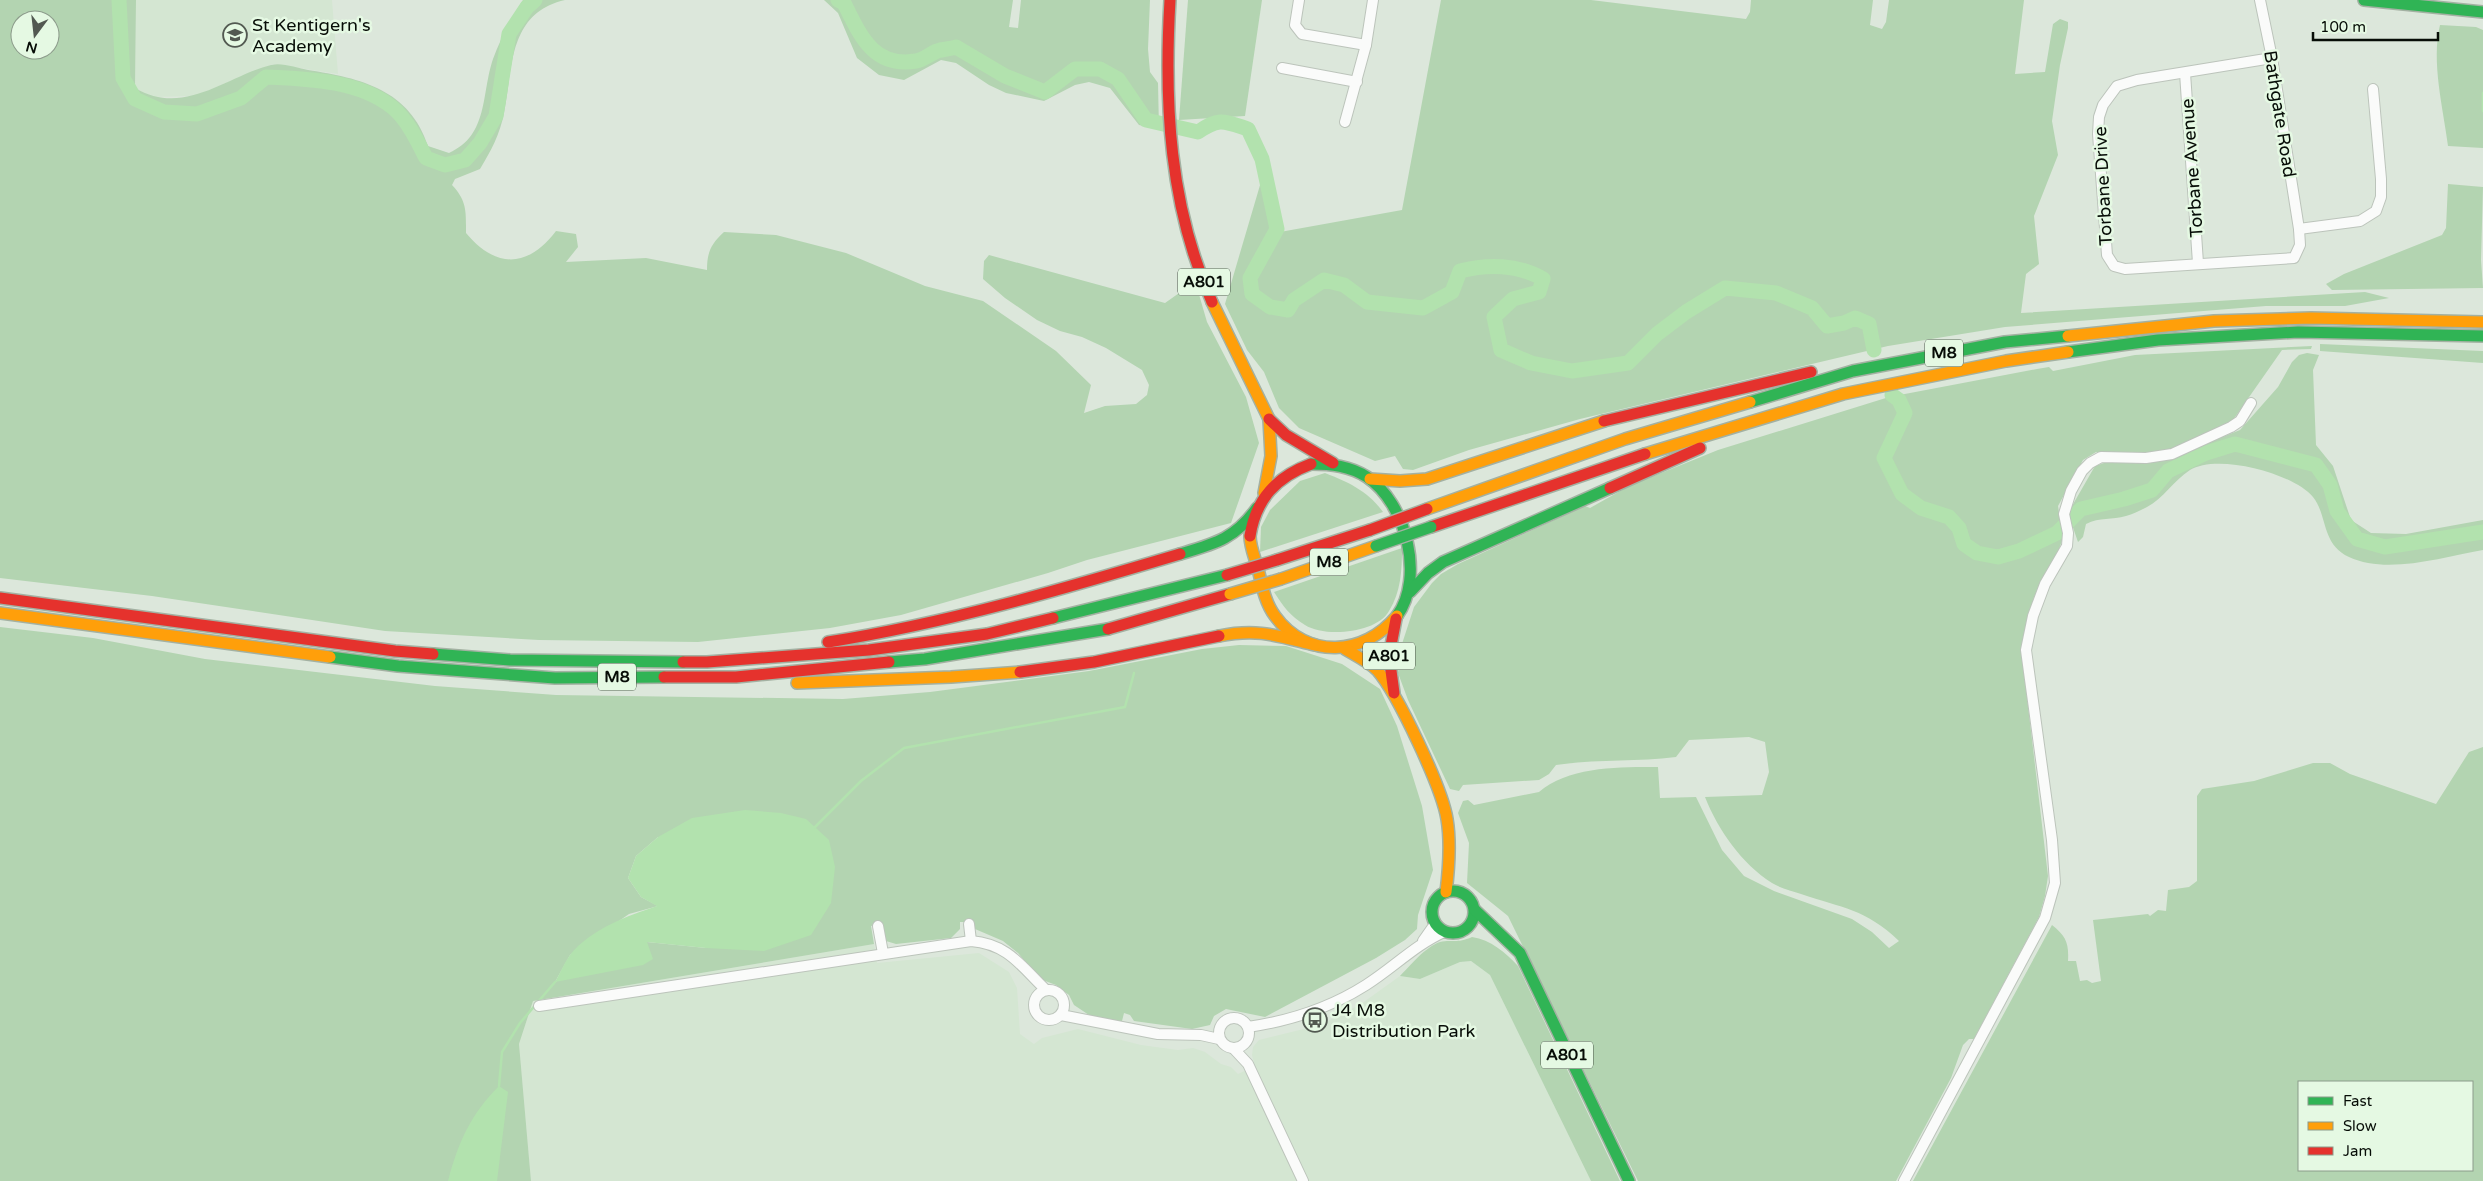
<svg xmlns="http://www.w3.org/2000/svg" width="2483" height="1181" font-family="'Varela Round',sans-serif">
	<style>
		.built { fill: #d4e6d2 }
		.green { fill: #b3d4b1; fill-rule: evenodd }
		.water { fill: #b2e2ae }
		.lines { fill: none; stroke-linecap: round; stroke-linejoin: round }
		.stream { stroke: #b2e2ae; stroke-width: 2.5 }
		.river { stroke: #b2e2ae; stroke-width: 15 }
		.street-casing { stroke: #bcc4bb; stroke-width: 12 }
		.fast-casing { stroke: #a3b1a2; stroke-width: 14 }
		.slow-casing { stroke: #a3b1a2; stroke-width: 14 }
		.jam-casing { stroke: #a3b1a2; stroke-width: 14 }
		.street { stroke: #fafbfa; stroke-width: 10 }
		.fast { stroke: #30b455; stroke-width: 11 }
		.slow { stroke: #ff9f0a; stroke-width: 11 }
		.jam { stroke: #e5322d; stroke-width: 11 }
		.fast-bridge-casing { stroke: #a3b1a2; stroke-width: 14; stroke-linecap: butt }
		.slow-bridge-casing { stroke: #a3b1a2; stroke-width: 14; stroke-linecap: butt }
		.jam-bridge-casing { stroke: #a3b1a2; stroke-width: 14; stroke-linecap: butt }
		.fast-bridge { stroke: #30b455; stroke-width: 11 }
		.slow-bridge { stroke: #ff9f0a; stroke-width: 11 }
		.jam-bridge { stroke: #e5322d; stroke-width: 11 }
		.labels { text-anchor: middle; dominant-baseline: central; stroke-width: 5; stroke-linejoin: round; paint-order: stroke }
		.shield { fill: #e5f9e3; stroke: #4a5449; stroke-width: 1 }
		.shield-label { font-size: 16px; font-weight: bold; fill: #070d07 }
		.poi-label { font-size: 18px; fill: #070d07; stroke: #e5f9e3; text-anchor: start }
		.street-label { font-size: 18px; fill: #070d07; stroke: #e5f9e3 }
	</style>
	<rect width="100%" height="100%" fill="#dce7db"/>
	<g class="built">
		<path d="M136,0H332L338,74L273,64L194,96L152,97L135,88Z"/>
		<path d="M874,944L877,963L979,953L1009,972L1017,988L1020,1034L1034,1044L1042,1038L1078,1029L1141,1045L1178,1050L1193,1048L1205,1052L1221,1064L1231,1067L1238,1074L1255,1066L1252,1055L1253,1047L1259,1040L1320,1025L1361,1004L1400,976L1420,979L1460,962L1471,961L1490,975L1591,1181H531L519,1044L533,1001Z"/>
	</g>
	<g class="green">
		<path d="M0,0H136L135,88C184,117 225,77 271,65C281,62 298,68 308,70C361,78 410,90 428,146L449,153C489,135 481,94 493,59C501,38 511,19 523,0H565C508,13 513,68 504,113C500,134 491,151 480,169L455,179L452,185C467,201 466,211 466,233C496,269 528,268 556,231L576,234L578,247L566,262L646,258L707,270C707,252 711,244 724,232L776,235L846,253L925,286L983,301L1056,351L1091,385L1084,413L1105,406L1136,404L1147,395L1149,385L1142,370L1106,348L1082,337L1060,331L1037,320L1005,298L983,279L984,261L989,255L1165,303L1182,291L1190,276L1198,291L1207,322L1246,397L1259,443L1231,523L1087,560L1048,573L901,615L830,628L698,642L539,640L385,631L152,596L0,578ZM20,20H50V50H20Z"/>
		<path d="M824,0H1013L1009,27L1018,28L1021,0H1150L1148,49L1150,72L1158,83L1159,129L1139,125L1110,88L1089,82L1075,85L1044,101L1006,93L989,85L956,63L941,60L904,80L879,75L857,58L838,13Z"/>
		<path d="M1188,0H1262L1245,116L1179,120Z"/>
		<path d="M1441,0H1591L1746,19L1750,12L1751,0H1873L1870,25L1882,29L1886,22L1889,0H2024L2015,74L2045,72L2053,24L2060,19L2068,22V28L2060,65L2052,121L2058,155L2034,216L2039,264L2026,274L2021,313L2365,292L2389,298L2345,306H2266L2005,327L1888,346L1580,419L1469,450L1413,470L1403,469L1395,456L1375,461L1299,428L1279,408L1264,372L1247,350L1225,304L1263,175L1280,232L1402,210Z"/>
		<path d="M2440,25L2476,27L2483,30V148L2448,146C2443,107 2431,62 2440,25Z"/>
		<path d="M2448,184L2483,187L2481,260L2483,288L2332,290L2326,284L2344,274L2442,235L2446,228Z"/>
		<path d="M2320,344L2483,351V363L2320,351Z"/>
		<path d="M2312,346L2311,349L2282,350L2233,420L2224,427L2170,450L2132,455L2096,452L2083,460L2058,506L2063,538L2056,557L2034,597L2026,629L2023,663L2048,876L2045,896L2039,917L1974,1039H1969L1963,1045L1951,1078L1896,1181H1638L1508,916L1467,883L1469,843L1458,813L1463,801L1468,800L1474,805L1539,792C1569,766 1621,767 1658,767L1660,798L1696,797L1722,850L1744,876L1774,891L1852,919L1872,932L1889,948L1899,941C1866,909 1842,908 1801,894C1792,891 1780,888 1772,883C1742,864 1718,830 1705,797L1762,795L1769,772L1765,742L1749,737L1689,740L1676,757C1636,762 1596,759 1556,765L1549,774L1539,780L1463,785L1459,791L1450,789L1408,700L1398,673L1401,647L1414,607L1432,583L1441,574L1458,564L1585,506L1590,508L1629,486L1718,450L1889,397L2037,369L2049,367L2053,371L2135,355Z"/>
		<path d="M2307,353L2319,355L2313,370L2316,445L2333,466L2351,520L2371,533L2406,534L2483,520V550C2443,557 2387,575 2349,557C2321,544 2328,516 2313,497C2293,473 2217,453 2190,470C2174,480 2163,499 2147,507C2141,510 2133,514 2126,516C2112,520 2100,517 2086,524L2083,537L2078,542L2068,513L2095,466L2104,463L2162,461L2240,430L2278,387L2292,362L2299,355Z"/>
		<path d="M1325,473C1348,482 1368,491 1383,512L1260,552L1261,527L1270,510L1300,481Z"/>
		<path d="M1402,548C1402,570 1401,592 1389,611C1377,633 1325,638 1305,625C1290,616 1283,606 1274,592Z"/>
		<path d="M0,627L93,638L205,659L435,686L556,695L843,699L930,692L1089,671L1202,649L1239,645L1286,646L1342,664L1380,689L1397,726L1422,806L1433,870L1418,915L1417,929L1405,940L1376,958L1265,1017L1226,1009L1214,1016L1210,1025L1192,1029L1134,1021L1130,1015L1124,1013L1121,1025L1089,1015L1074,1005L1069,995L1056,985L1040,979L1018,953L1003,941L975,929L974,922H960V929L951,938L896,944L886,941L882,923L871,926L874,944L533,1001L519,1044L531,1181H0ZM658,837L706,948L647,942L555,982L570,955L629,914L658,906L641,897L628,878L636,856Z"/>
		<path d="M2483,747V1181H1913L2052,925C2066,936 2069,943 2068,961H2076L2080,981L2087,980L2092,983L2101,981L2093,920L2148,914L2150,916L2158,910L2166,911L2168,890L2189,887L2197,881V796L2202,789L2254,781L2313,763H2330L2350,774L2436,804L2469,752ZM2472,1082V1170H2299V1082Z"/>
		<path d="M1472,937C1491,940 1505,952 1518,966L1620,1181H1591L1490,975L1471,961L1460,962L1420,979L1400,976C1411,965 1425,947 1440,942C1451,939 1457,944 1472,937Z"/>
	</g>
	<g class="water">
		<path d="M745,810L781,813L806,819L829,840L835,867L831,903L811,935L764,951L706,948L647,942L653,959L643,965L555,982C560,974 564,963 570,955C591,929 627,916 657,906L641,897L628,878L636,856L658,837L692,818Z"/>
		<path d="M499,1086L508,1092L497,1181H448C458,1142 471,1114 499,1086Z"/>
	</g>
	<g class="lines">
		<g class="stream">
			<path d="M2483,93V111"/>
			<path d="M815,827L861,781L904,748L1125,707L1134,673"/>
			<path d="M499,1086L502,1052L520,1023L555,982"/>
		</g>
		<g class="river">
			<path d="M119,0L123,78L135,99L164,112L197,114L241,98L266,77C307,79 358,80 392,107C407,119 417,140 426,158L445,165L465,160L480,143L496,116L509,34L527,7L535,0"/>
			<path d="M838,0L844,3C860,35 873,68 916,61C923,60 930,54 937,51C943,49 950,49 956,47L1005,76L1045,92L1075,69H1100L1118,79L1146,120L1198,132C1219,117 1224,121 1248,129L1262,159L1277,229L1250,278L1252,294L1270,307L1288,310L1294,300L1324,280L1344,285L1367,302L1423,308L1452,292L1460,271C1487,264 1518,264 1543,279L1539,292L1513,299L1494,317L1501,350L1531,363L1572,371L1628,363L1657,334L1686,312L1725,288L1776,293L1812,308L1827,326L1844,323L1855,318L1869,324L1874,350"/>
			<path d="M1892,395L1899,400L1905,413L1884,458L1902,494L1921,508L1949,517L1959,528L1964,544L1977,553L1998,557L2019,551L2057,533L2081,509L2124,499L2152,490L2168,471L2206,453L2235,444L2316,465L2330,485L2337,511L2357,539L2385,547L2483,532"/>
		</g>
		<g class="street-casing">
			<g id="street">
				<path d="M1299,0L1295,25L1302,34L1366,45"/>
				<path d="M2260,0L2272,58L2299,229L2300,245L2294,258L2125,269L2114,266L2107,255L2098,134L2099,117L2103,105L2117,86L2137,80L2272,58"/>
				<path d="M1282,68L1357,82"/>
				<path d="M2185,73L2198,263"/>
				<path d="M1345,122L1366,45L1373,0"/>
				<path d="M2299,229L2360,221L2376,211L2381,197V179L2373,89"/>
				<path d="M969,924L971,941"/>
				<path d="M878,926L883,953"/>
				<path d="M1423,941L1435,924"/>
				<circle cx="1049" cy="1005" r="15"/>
				<path d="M539,1006L971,941C1008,944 1021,966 1046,990"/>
				<path d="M1061,1015L1158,1034L1201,1035L1219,1039"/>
				<circle cx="1234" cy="1033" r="15"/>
				<path d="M1248,1027C1289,1021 1330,1008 1366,985C1393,968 1415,945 1444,932"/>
				<path d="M1234,1049L1248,1064L1303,1181"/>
				<path d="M1904,1181L2045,918L2055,883L2052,840L2026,650L2033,616L2045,584L2067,546L2068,533L2064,514L2071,491L2082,471L2090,463L2101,457L2146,458L2172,454L2231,427L2240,421L2251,403"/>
			</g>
		</g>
		<g class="fast-casing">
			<g id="fast">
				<path d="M2364,0L2483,12"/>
				<path d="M2068,352L2158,340L2298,332L2483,336"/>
				<path d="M1750,402L1853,371L2005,342L2068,336"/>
				<path d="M1311,464C1331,464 1350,466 1367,477C1406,503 1425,577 1397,616"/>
				<path d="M1180,554C1214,544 1235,539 1257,508"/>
				<path d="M1410,592L1428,573L1443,562L1610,488"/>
				<path d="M1053,618L1227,575"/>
				<path d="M433,654L510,660L683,662"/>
				<path d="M330,657L398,666L555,678L664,677"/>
				<path d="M889,662L925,659L1108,629"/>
				<circle cx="1453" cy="912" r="21"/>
				<path d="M1475,910L1520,953L1629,1181"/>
			</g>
		</g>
		<g class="slow-casing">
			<g id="slow">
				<path d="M1212,302L1269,419L1271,456L1264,493"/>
				<path d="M2068,336L2214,321L2311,318L2483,322"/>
				<path d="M1645,454L1843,394L2006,361L2068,352"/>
				<path d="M1370,479L1400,481L1427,479L1604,421"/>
				<path d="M1427,509L1625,439L1750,402"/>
				<path d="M1250,536C1250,547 1255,558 1258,569C1262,585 1265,603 1275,616C1307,660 1364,656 1397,616"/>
				<path d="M1281,579L1376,546"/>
				<path d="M0,613L330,657"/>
				<path d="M1219,636C1258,628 1278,636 1315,645"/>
				<path d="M1345,649C1355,655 1369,662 1377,670C1398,694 1442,788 1447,819C1451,843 1449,868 1446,892"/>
				<path d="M797,683L951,677L1020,672"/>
			</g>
		</g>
		<g class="jam-casing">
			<g id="jam">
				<path d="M1170,0C1164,103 1169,206 1212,302"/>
				<path d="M1269,419L1286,435L1333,463"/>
				<path d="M1604,421L1811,372"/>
				<path d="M1610,488L1700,448"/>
				<path d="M1431,527L1645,454"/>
				<path d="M1250,536C1256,499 1276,477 1311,464"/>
				<path d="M1277,560L1370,530"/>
				<path d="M0,598L395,651L433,654"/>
				<path d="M1108,629L1230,594"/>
				<path d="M828,642C948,623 1063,589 1180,554"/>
				<path d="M683,662H707L869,650L987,634L1053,618"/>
				<path d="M1020,672L1094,662L1219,636"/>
				<path d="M664,677H736L889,662"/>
				<path d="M1394,693L1389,656L1396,619"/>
			</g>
		</g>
		<use href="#street" class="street"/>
		<use href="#fast" class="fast"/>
		<use href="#slow" class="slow"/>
		<use href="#jam" class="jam"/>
		<g class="fast-bridge-casing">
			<path id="fast-bridge" d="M1376,546L1431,527"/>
		</g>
		<g class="slow-bridge-casing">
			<path id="slow-bridge" d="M1230,594L1281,579"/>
		</g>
		<g class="jam-bridge-casing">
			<g id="jam-bridge">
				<path d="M1370,530L1427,509"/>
				<path d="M1227,575L1277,560"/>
			</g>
		</g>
		<use href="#fast-bridge" class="fast-bridge"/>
		<use href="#slow-bridge" class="slow-bridge"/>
		<use href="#jam-bridge" class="jam-bridge"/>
	</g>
	<defs>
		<g id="school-ring" transform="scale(1.25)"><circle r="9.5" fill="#e5f9e3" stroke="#525951" stroke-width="1.5"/><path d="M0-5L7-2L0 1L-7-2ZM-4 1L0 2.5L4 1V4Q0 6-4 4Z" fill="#525951"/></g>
		<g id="bus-ring" transform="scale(1.25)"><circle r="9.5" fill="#e5f9e3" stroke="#525951" stroke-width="1.5"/><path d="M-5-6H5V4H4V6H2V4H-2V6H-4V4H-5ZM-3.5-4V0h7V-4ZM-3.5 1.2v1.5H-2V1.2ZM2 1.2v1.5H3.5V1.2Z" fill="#525951"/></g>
	</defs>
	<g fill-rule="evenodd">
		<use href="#school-ring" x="235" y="35"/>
		<use href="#bus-ring" x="1315" y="1020"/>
	</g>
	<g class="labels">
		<g class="shield">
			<rect x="1178" y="268.5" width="52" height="27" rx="4"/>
			<rect x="1925" y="339.5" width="38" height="27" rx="4"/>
			<rect x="1310" y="548.5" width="38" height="27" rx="4"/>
			<rect x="1363" y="642.5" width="52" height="27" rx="4"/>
			<rect x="598" y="663.5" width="38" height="27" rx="4"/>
			<rect x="1541" y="1041.5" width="52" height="27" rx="4"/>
		</g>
		<g class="shield-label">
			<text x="1204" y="282">A801</text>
			<text x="1944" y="353">M8</text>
			<text x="1329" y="562">M8</text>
			<text x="1389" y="656">A801</text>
			<text x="617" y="677">M8</text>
			<text x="1567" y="1055">A801</text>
		</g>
		<g class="poi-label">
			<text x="252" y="25">St Kentigern's<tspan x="252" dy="21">Academy</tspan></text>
			<text x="1332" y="1010">J4 M8<tspan x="1332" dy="21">Distribution Park</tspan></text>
		</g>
		<g class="street-label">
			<text transform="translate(2280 114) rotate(81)">Bathgate Road</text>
			<text transform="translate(2192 168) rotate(-94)">Torbane Avenue</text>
			<text transform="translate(2103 186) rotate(-93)">Torbane Drive</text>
		</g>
	</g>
	<rect x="2298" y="1081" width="175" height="90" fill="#e5f9e3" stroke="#8c9b8b"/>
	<rect x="2308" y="1097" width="25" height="8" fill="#30b455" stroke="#8c9b8b"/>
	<text x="2343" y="1106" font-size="15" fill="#070d07">Fast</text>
	<rect x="2308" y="1122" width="25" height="8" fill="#ff9f0a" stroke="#8c9b8b"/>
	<text x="2343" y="1131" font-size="15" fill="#070d07">Slow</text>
	<rect x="2308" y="1147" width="25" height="8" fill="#e5322d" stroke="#8c9b8b"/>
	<text x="2343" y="1156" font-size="15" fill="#070d07">Jam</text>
	<g transform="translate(35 35) rotate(195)"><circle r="24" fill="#e5f9e3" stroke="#8c9b8b"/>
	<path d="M0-4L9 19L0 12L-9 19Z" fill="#525951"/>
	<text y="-8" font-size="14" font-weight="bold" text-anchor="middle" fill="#070d07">N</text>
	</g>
	<path d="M2313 32v8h125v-8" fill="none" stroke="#070d07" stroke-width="2.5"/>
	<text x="2320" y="32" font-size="15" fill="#070d07" stroke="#e5f9e3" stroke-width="4" paint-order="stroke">100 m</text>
</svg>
